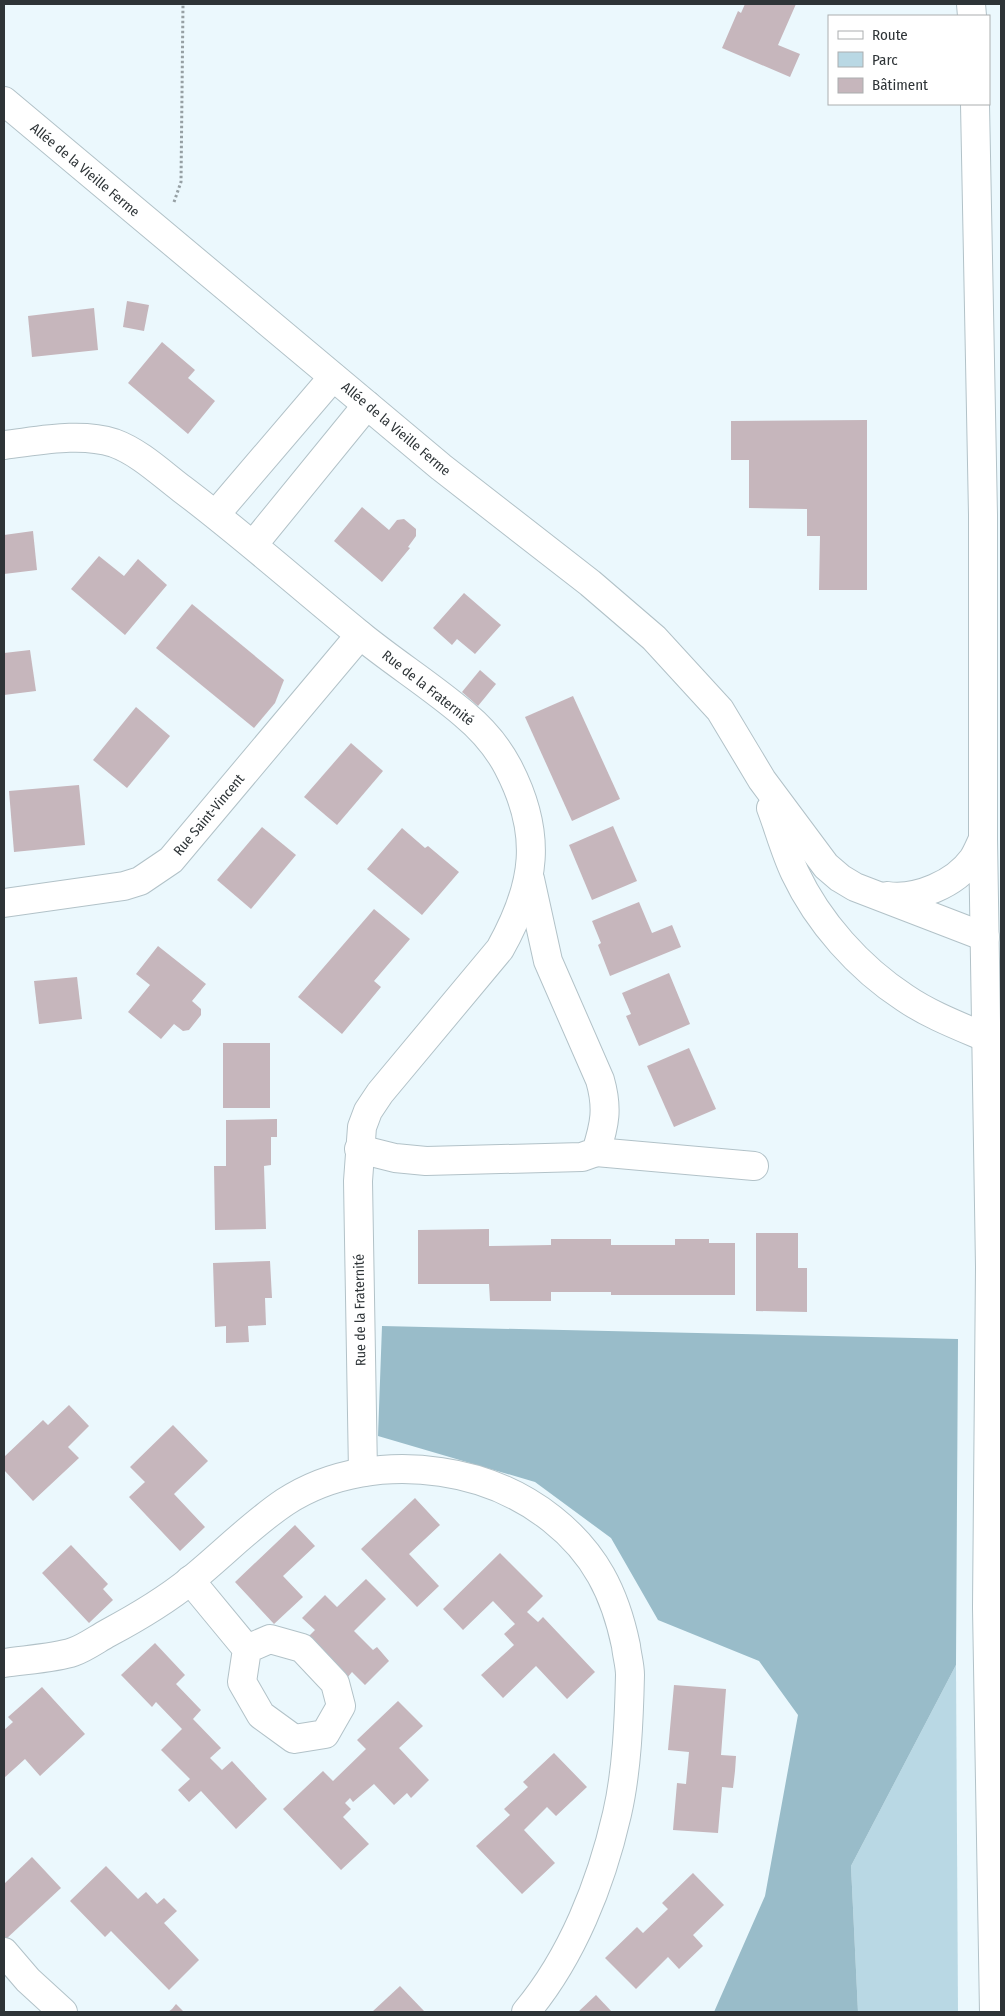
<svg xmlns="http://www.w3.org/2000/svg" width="1005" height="2016" font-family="'Fira Sans Condensed',sans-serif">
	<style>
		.green { fill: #b9d8e4 }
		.forest { fill: #99bcc9 }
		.building { fill: #c6b6bc }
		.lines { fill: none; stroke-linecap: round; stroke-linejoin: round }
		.minor-casing { stroke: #b2c2c8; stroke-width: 30 }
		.primary-casing { stroke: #b2c2c8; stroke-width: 30 }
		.path { stroke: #96a0a4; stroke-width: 3; stroke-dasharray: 2.5 2.5; stroke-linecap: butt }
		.minor { stroke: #fff; stroke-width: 28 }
		.primary { stroke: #fff; stroke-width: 28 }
		.labels { text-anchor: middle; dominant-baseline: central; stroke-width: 4; stroke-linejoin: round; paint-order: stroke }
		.street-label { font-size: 14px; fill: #2e3437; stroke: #fff }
	</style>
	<rect width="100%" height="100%" fill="#ebf8fd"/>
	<path class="green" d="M956,1665L958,2012H858L851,1866Z"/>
	<path class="forest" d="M382,1326L958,1339L956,1665L851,1866L858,2012H714L765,1896L798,1715L759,1661L658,1620L611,1538L535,1482L378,1436Z"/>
	<g class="building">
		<path d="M745,4H796L778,45L800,54L790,77L722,48L738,11L741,13Z"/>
		<path d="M127,301L149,305L144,331L123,327Z"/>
		<path d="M94,308L98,350L32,357L28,316Z"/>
		<path d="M162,342L195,370L188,378L215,401L188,434L128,383Z"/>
		<path d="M867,420V590H819L820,536H807V509L749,508V460H731V421Z"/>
		<path d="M362,507L389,530L397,520L404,519L416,529V536L408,547L410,548L382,582L334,541Z"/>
		<path d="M33,531L37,570L4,574V535Z"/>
		<path d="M99,556L124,576L138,559L167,585L125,635L71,589Z"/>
		<path d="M464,593L501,625L475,654L457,639L452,645L433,628Z"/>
		<path d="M192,604L284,680L275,703L254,728L156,648Z"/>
		<path d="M30,650L36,691L4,695V653Z"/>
		<path d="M480,670L496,684L478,706L462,692Z"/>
		<path d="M573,696L620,799L572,821L525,717Z"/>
		<path d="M136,707L170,736L127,788L93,760Z"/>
		<path d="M351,743L383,771L337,825L304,797Z"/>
		<path d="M79,785L85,845L14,852L9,791Z"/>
		<path d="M613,826L637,881L592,900L569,845Z"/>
		<path d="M262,827L296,855L251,909L217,880Z"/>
		<path d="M402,828L425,848L428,846L459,872L422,915L367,869Z"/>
		<path d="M639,902L652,933L672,925L681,947L610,976L598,945L601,943L592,921Z"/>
		<path d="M374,909L410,939L374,981L381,987L342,1034L298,997Z"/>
		<path d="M158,946L206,984L192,1001L201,1009V1015L189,1030L183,1031L174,1024L161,1039L128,1012L150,985L136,974Z"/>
		<path d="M669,973L690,1024L639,1046L626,1016L631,1014L622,993Z"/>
		<path d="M77,977L82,1019L39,1024L34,981Z"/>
		<rect x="223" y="1043" width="47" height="65"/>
		<path d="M689,1048L716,1109L674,1127L647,1066Z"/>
		<path d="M277,1119V1137H271V1165L264,1166L266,1229L215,1230L214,1166H226V1120Z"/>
		<path d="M489,1229V1246L551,1245V1239H611V1245H675V1239H709V1243H735V1295H611V1292H551V1301H490L489,1284H418V1230Z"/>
		<path d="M756,1233H798V1268H807V1312L756,1311Z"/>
		<path d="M270,1261L272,1298H265L266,1325L248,1326L249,1342L226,1343V1326L215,1327L213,1263Z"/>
		<path d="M69,1405L89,1426L68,1447L79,1458L33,1501L4,1470V1457L43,1420L48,1425Z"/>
		<path d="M173,1425L208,1461L174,1494L205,1527L180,1551L129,1497L145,1482L130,1467Z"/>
		<path d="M415,1498L440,1525L409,1554L439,1586L417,1607L361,1549Z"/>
		<path d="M295,1525L315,1546L283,1576L303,1597L274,1624L235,1582Z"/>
		<path d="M71,1545L108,1584L103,1589L113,1600L89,1623L42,1573Z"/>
		<path d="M500,1553L543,1596L527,1612L538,1622L543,1617L595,1672L567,1699L536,1666L503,1698L481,1675L514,1645L504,1634L515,1624L493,1601L463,1630L443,1609Z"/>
		<path d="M366,1579L386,1599L354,1631L373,1650L377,1647L389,1661L365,1685L352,1672L347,1678L307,1638L315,1630L302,1618L325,1595L337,1607Z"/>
		<path d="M155,1643L185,1675L176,1684L201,1710L193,1719L221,1748L210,1758L222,1770L232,1761L267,1799L236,1829L201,1791L189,1802L178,1790L190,1779L161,1750L182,1729L156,1702L152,1707L121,1675Z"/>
		<path d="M674,1685L726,1689L721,1755L736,1756L735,1771L733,1788L722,1787L718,1833L673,1830L677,1783L686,1784L689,1752L668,1750Z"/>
		<path d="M42,1687L85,1734L40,1776L25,1759L4,1778V1730L13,1722L8,1717Z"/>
		<path d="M398,1701L423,1726L399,1748L429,1780L411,1798L407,1793L394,1805L374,1784L353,1802L350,1798L345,1803L351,1809L343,1817L369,1844L341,1870L283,1809L323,1771L333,1781L366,1749L357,1740Z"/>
		<path d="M554,1753L587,1787L556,1816L547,1807L524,1830L555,1863L522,1894L476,1846L510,1815L504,1809L528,1787L523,1782Z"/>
		<path d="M32,1857L61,1888L6,1939L4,1937V1884Z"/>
		<path d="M106,1866L138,1899L146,1892L157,1904L164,1898L177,1911L164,1923L199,1960L169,1990L111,1931L105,1937L70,1901Z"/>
		<path d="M693,1873L724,1905L693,1935L703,1946L679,1969L668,1957L636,1989L605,1958L637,1927L643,1933L668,1909L662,1903Z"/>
		<path d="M400,1986L425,2012H372Z"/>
		<path d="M596,1995L612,2012H578Z"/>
		<path d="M176,2004L184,2012H168L172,2009Z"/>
	</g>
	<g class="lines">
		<g class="minor-casing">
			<g id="minor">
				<path d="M4,101L441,467L590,583L654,638L720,710L762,780L826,866L840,878L855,887L985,937"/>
				<path d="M4,445C39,441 80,432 114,443C139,452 161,473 182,489C243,535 300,586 359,634C393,662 430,685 464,714C482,729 497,746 508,767C543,834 536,885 500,949L380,1093L368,1111L362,1127L358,1181L363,1472"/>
				<path d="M216,514L333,377"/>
				<path d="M253,545L367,405"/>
				<path d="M771,808C779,829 785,852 795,873C818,922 859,968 905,998C930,1015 959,1026 987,1038"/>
				<path d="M887,896C917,900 955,884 973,859C977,853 980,845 983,839"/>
				<path d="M4,903L124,886L140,881L171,860L360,635"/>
				<path d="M359,1149L395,1158L426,1161L582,1157L596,1152C605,1124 608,1108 600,1080L548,961L530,879"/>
				<path d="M596,1152L754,1166"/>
				<path d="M190,1580L247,1649L242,1682L261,1715L294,1739L325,1734L341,1706L335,1683L302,1648L270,1639L247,1649"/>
				<path d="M4,1663C23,1660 56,1658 73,1652C85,1648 97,1639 108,1633C138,1617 165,1601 191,1580C223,1554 252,1524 285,1502C331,1472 388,1464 441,1472C483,1478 519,1493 552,1519C595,1553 615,1593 626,1646C627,1656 630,1665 630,1675C629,1719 627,1771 617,1814C601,1884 572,1957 526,2012"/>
				<path d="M4,1952L28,1980L63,2012"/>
			</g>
		</g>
		<g class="primary-casing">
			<g id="primary">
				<path d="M971,4L972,16"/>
				<path d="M975,104L983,515V839L990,1267L987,1608L994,2012"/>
			</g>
		</g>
		<path class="path" d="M174,202L181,182L183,4"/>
		<use href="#minor" class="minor"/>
		<use href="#primary" class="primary"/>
	</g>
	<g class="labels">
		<g class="street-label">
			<text transform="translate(85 170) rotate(40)">Allée de la Vieille Ferme</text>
			<text transform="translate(396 429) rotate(40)">Allée de la Vieille Ferme</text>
			<text transform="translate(428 688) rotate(38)">Rue de la Fraternité</text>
			<text transform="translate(209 815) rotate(-50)">Rue Saint-Vincent</text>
			<text transform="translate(360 1310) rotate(-91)">Rue de la Fraternité</text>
		</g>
	</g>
	<rect width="1005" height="2016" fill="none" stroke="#2e3437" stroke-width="10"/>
	<rect x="828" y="15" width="162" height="90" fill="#ffffff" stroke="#abaeaf"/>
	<rect x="838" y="31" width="25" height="8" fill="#ffffff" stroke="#abaeaf"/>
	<text x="872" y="40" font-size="15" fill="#2e3437">Route</text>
	<rect x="838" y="52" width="25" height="15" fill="#b9d8e4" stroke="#abaeaf"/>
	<text x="872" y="65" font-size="15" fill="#2e3437">Parc</text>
	<rect x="838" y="78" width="25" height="15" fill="#c6b6bc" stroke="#abaeaf"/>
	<text x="872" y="90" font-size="15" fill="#2e3437">Bâtiment</text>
</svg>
